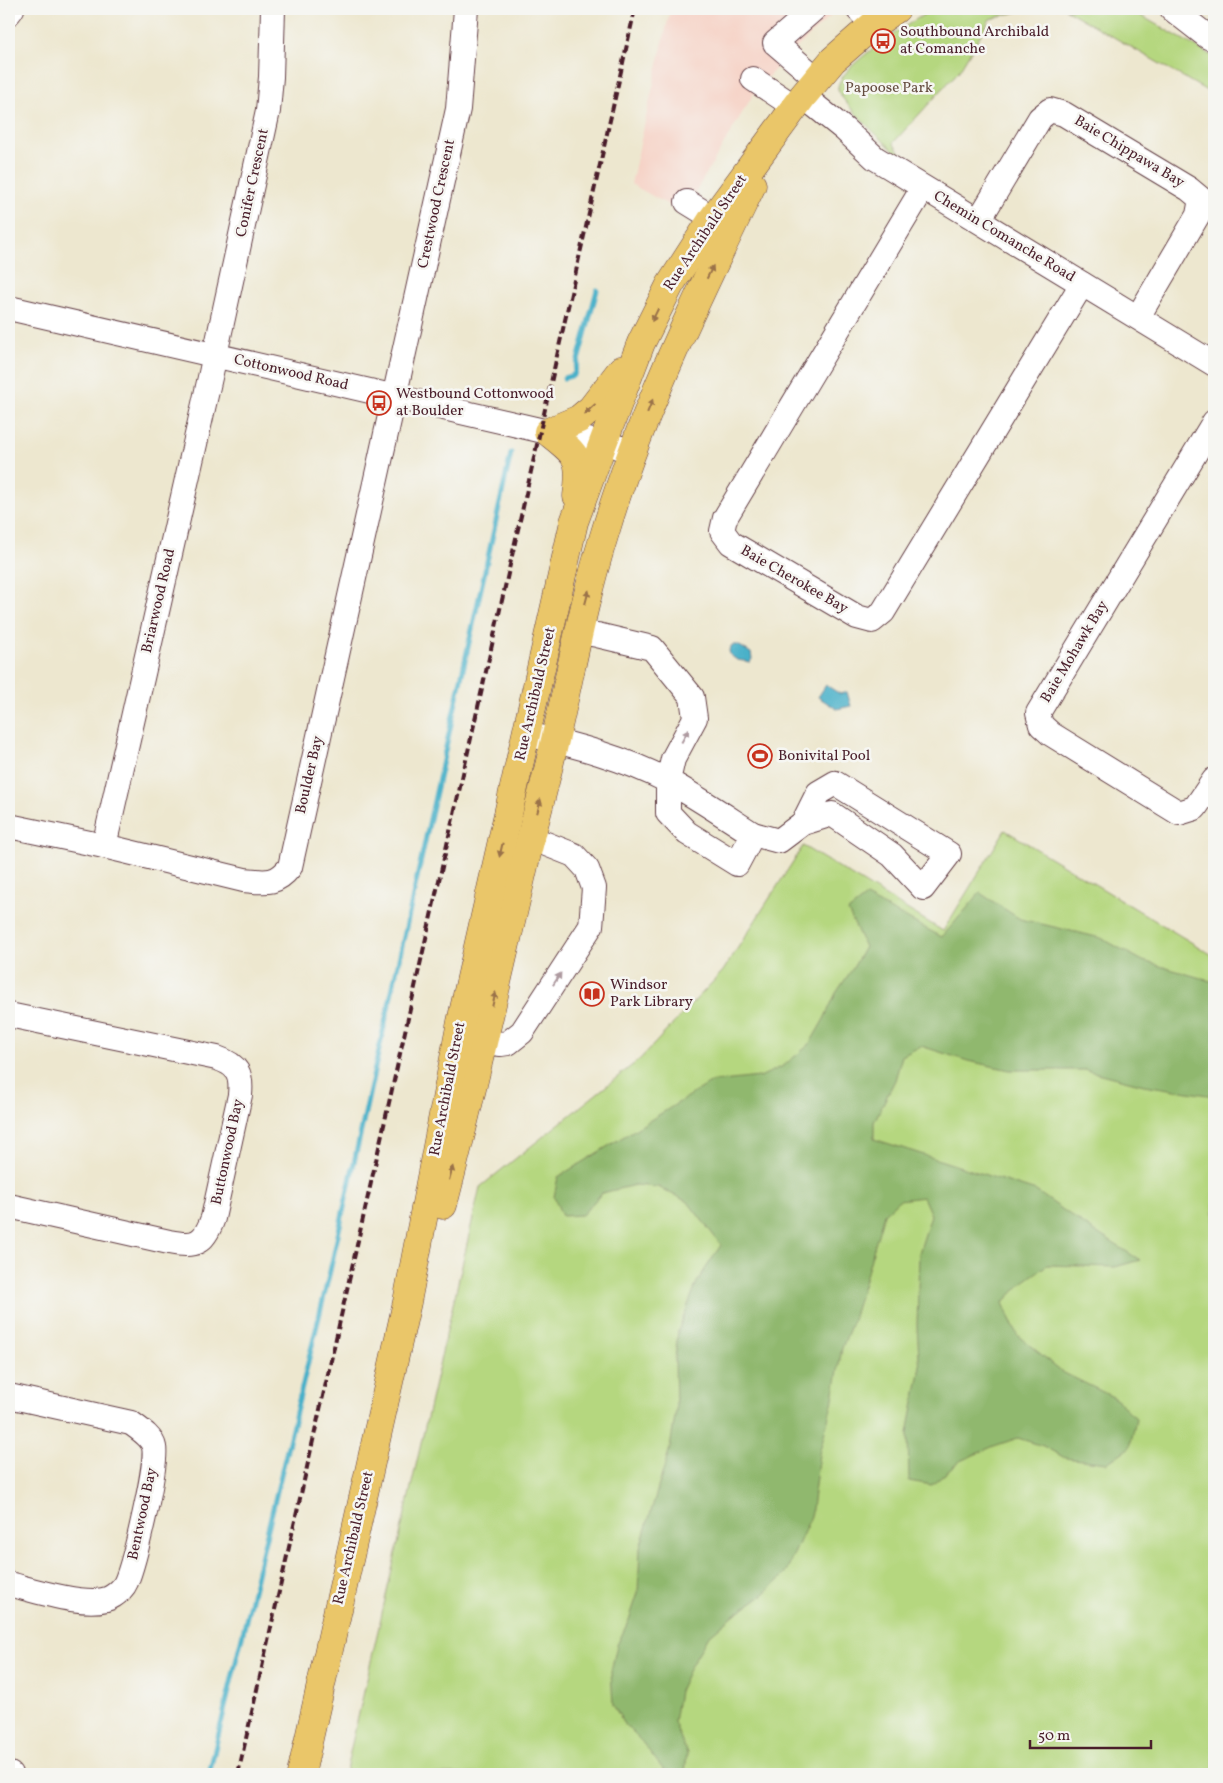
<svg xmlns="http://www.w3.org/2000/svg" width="1223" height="1783" font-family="Vollkorn,serif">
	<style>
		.built { fill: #f6d1c5 }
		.green { fill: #b5d77f; stroke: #807b55 }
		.forest { fill: #90b86e; stroke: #6d6c4c }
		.water { fill: #4ab1c9; stroke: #4a687a }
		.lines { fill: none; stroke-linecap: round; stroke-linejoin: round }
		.stream { stroke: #4ab1c9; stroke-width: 5 }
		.minor-casing { stroke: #623d44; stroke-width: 26 }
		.major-casing { stroke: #623d44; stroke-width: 29 }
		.minor { stroke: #fff; stroke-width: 24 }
		.major { stroke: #eac669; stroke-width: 28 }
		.rail { stroke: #4a1f2b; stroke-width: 4; stroke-dasharray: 8 4; stroke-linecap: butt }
		.oneway { fill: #9a724a }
		.oneway2 { fill: #ae9aa0 }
		.labels { text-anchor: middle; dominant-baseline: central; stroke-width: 5; stroke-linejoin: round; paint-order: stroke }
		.poi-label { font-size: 15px; fill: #4a1f2b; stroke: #f6f6f2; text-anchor: start }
		.park-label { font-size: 15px; fill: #654d40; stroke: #f6f6f2 }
		.street-label { font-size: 15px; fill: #4a1f2b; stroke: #f6f6f2 }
	</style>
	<rect width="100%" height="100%" fill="#f6f6f2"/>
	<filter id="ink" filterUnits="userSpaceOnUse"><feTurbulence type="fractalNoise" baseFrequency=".02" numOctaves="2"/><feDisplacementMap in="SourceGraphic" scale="10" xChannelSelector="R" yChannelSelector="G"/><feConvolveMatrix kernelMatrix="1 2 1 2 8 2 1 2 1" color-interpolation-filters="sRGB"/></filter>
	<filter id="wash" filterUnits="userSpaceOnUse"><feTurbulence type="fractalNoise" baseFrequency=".0096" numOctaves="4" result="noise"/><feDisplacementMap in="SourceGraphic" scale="20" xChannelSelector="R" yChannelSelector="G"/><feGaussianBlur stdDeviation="1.12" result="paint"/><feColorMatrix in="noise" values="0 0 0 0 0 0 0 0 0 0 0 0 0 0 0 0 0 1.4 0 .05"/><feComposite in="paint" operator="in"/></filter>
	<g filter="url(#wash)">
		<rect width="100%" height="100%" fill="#ede7cf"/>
		<path class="built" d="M674,9H838L792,52L757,88L683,213L631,184L670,11Z"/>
		<g class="green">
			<path d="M933,9H1028L990,19L959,71L893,143L906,161C894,152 839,101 838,89C836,67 915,20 933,9Z"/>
			<path d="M1065,9H1129L1214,57V95Z"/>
			<path d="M1005,830L1214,956V1774H345L480,1187L640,1059L723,971L803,846L943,931Z"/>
		</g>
		<path class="forest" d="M980,893L1020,919L1101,938L1143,961L1214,982V1096L1144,1085L1085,1070H1010L968,1061L921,1046L902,1056L895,1080L874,1122V1139L1036,1191L1089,1228L1140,1260L1115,1267L1047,1265L1023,1282L1003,1303L1017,1335L1064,1373L1115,1398L1136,1418L1130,1447L1107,1463L1065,1458L1043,1446L1018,1438L994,1446L960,1461L932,1485L909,1481L908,1433L920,1372L917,1326L919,1253L931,1215L923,1197L899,1200L884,1214L853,1320L842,1348L832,1404L819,1454L811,1516L785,1574L763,1595L735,1614L708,1637L691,1665L679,1691L674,1722L687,1753L685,1774H678L663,1769L642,1742L626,1726L613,1705L611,1671L617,1645L629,1620L638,1593L640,1548L670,1448L676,1410L675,1358L678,1331L697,1282L721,1245L688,1202L658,1187L635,1185L602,1193L582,1215L562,1216L554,1197L558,1177L712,1082L760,1077L783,1066L809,1045L824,1019L836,993L853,968L865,947L848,911L866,897L942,937Z"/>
		<g class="water">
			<path d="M732,645H738L751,653L752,659L750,662L737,660L730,655L729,650Z"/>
			<path d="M826,685L840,694L847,692L851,706L837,709L818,697Z"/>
		</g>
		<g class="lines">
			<g class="stream">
				<path d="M564,378L574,375L597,290"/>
				<path d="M209,1774L330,1271L511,453"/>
			</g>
		</g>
	</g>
	<g filter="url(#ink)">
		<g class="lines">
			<g class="minor-casing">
				<g id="minor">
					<path d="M814,9L775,43L817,79"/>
					<path d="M858,9L873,25"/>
					<path d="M1172,9L1208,37L1214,39"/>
					<path d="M9,13L12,9"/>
					<path d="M753,79L795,107"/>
					<path d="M803,96L844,129L875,158L1214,364"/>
					<path d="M923,188L725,518L722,531L731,543L857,617L872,621L883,612L1082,284"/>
					<path d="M687,202L713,218"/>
					<path d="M979,220L1040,118L1050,110L1064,114L1189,189L1201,199L1198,215L1138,317"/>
					<path d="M9,308L548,432L603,443L632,451"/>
					<path d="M1214,422L1038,713L1041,725L1051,734L1179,813L1195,808L1214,780"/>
					<path d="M527,734C575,745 624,758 668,781C697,797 725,816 753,834L737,864L687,833L668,813V781L673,759L695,718L692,697L652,648L597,635L579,632"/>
					<path d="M9,826L104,846L244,880C265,882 276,885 290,867L458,109L466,9"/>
					<path d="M753,834L779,841L803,823L818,793L835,783L949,854L923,888L892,855L832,814L803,823"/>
					<path d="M104,846L211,373L268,111L271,77L273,9"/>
					<path d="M9,1015L217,1058C238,1065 242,1074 240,1095L213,1218C204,1244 195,1247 169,1242L9,1206"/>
					<path d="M470,1030L484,1042L501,1044L508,1043L522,1032L591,926L594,888L587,869L574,855L531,838"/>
					<path d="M9,1396L131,1423C139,1429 152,1437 154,1447C158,1464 134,1564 126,1582C124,1587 118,1593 113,1596C93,1610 33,1590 9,1584"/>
					<path d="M9,1774H10"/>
				</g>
			</g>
			<g class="major-casing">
				<g id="major">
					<path d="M577,496C582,457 578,456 548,432L579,419L591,409L621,370"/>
					<path d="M443,1205C474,1087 500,968 528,849C537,813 547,776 555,740C571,672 583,603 604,536C640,414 697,299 752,185"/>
					<path d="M301,1774L407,1302L461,1022L574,522L603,443L641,343L670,285L713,218L803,96L833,60L873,25L896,9"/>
				</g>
			</g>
			<use href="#minor" class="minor"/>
			<use href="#major" class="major"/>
			<path class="rail" d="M238,1774L635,9"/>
		</g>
		<defs><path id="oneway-solid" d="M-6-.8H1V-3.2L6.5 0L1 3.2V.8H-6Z" transform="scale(1.25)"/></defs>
		<g class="oneway">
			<use href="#oneway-solid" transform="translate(710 272) rotate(-64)"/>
			<use href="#oneway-solid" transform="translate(655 315) rotate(116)"/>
			<use href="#oneway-solid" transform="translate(650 406) rotate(-68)"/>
			<use href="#oneway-solid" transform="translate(590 409) rotate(137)"/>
			<use href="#oneway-solid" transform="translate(587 597) rotate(-75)"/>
			<use href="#oneway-solid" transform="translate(539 806) rotate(-76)"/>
			<use href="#oneway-solid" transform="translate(501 850) rotate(103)"/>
			<use href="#oneway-solid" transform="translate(494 999) rotate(-77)"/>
			<use href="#oneway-solid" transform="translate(451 1173) rotate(-75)"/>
		</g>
		<g class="oneway2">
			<use href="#oneway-solid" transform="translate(685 736) rotate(-61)"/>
			<use href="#oneway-solid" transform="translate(557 979) rotate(-57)"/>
		</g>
	</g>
	<defs>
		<g id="bus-ring" transform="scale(1.25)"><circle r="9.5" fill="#f6f6f2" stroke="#c8321e" stroke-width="1.5"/><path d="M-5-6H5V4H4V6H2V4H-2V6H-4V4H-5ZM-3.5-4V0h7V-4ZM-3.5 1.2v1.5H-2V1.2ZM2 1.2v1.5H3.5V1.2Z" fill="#c8321e"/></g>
		<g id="stadium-ring" transform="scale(1.25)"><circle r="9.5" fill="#f6f6f2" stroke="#c8321e" stroke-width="1.5"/><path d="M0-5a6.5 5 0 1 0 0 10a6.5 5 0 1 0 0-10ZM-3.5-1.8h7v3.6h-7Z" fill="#c8321e"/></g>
		<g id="library-ring" transform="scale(1.25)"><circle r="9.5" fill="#f6f6f2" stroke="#c8321e" stroke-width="1.5"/><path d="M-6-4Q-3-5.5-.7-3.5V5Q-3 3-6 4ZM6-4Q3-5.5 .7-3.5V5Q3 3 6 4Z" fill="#c8321e"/></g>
	</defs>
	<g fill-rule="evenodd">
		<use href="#bus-ring" x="883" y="41"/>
		<use href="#bus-ring" x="379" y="403"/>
		<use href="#stadium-ring" x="760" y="756"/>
		<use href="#library-ring" x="592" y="994"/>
	</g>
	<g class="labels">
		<g class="poi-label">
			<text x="900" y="32">Southbound Archibald<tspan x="900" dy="17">at Comanche</tspan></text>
			<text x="396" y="394">Westbound Cottonwood<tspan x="396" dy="17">at Boulder</tspan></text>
			<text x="778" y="756">Bonivital Pool</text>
			<text x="610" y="985">Windsor<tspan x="610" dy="17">Park Library</tspan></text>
		</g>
		<g class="park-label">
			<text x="889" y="88">Papoose Park</text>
		</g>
		<g class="street-label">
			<text transform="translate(1129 152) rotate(31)">Baie Chippawa Bay</text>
			<text transform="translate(253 183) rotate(-78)">Conifer Crescent</text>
			<text transform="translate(437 204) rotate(-78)">Crestwood Crescent</text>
			<text transform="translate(706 233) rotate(-56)">Rue Archibald Street</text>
			<text transform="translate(1004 237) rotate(31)">Chemin Comanche Road</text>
			<text transform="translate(291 373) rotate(13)">Cottonwood Road</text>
			<text transform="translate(794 580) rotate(30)">Baie Cherokee Bay</text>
			<text transform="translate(159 601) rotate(-77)">Briarwood Road</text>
			<text transform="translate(1075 652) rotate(-59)">Baie Mohawk Bay</text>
			<text transform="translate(536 694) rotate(-77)">Rue Archibald Street</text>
			<text transform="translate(310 775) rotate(-77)">Boulder Bay</text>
			<text transform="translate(448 1089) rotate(-79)">Rue Archibald Street</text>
			<text transform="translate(228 1152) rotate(-78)">Buttonwood Bay</text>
			<text transform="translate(143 1514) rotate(-78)">Bentwood Bay</text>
			<text transform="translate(354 1538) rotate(-77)">Rue Archibald Street</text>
		</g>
	</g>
	<rect width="1223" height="1783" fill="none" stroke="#f6f6f2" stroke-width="30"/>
	<path d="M1030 1740v8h121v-8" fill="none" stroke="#4a1f2b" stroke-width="2.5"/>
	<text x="1038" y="1740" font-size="15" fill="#4a1f2b" stroke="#f6f6f2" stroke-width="4" paint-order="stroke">50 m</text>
</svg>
